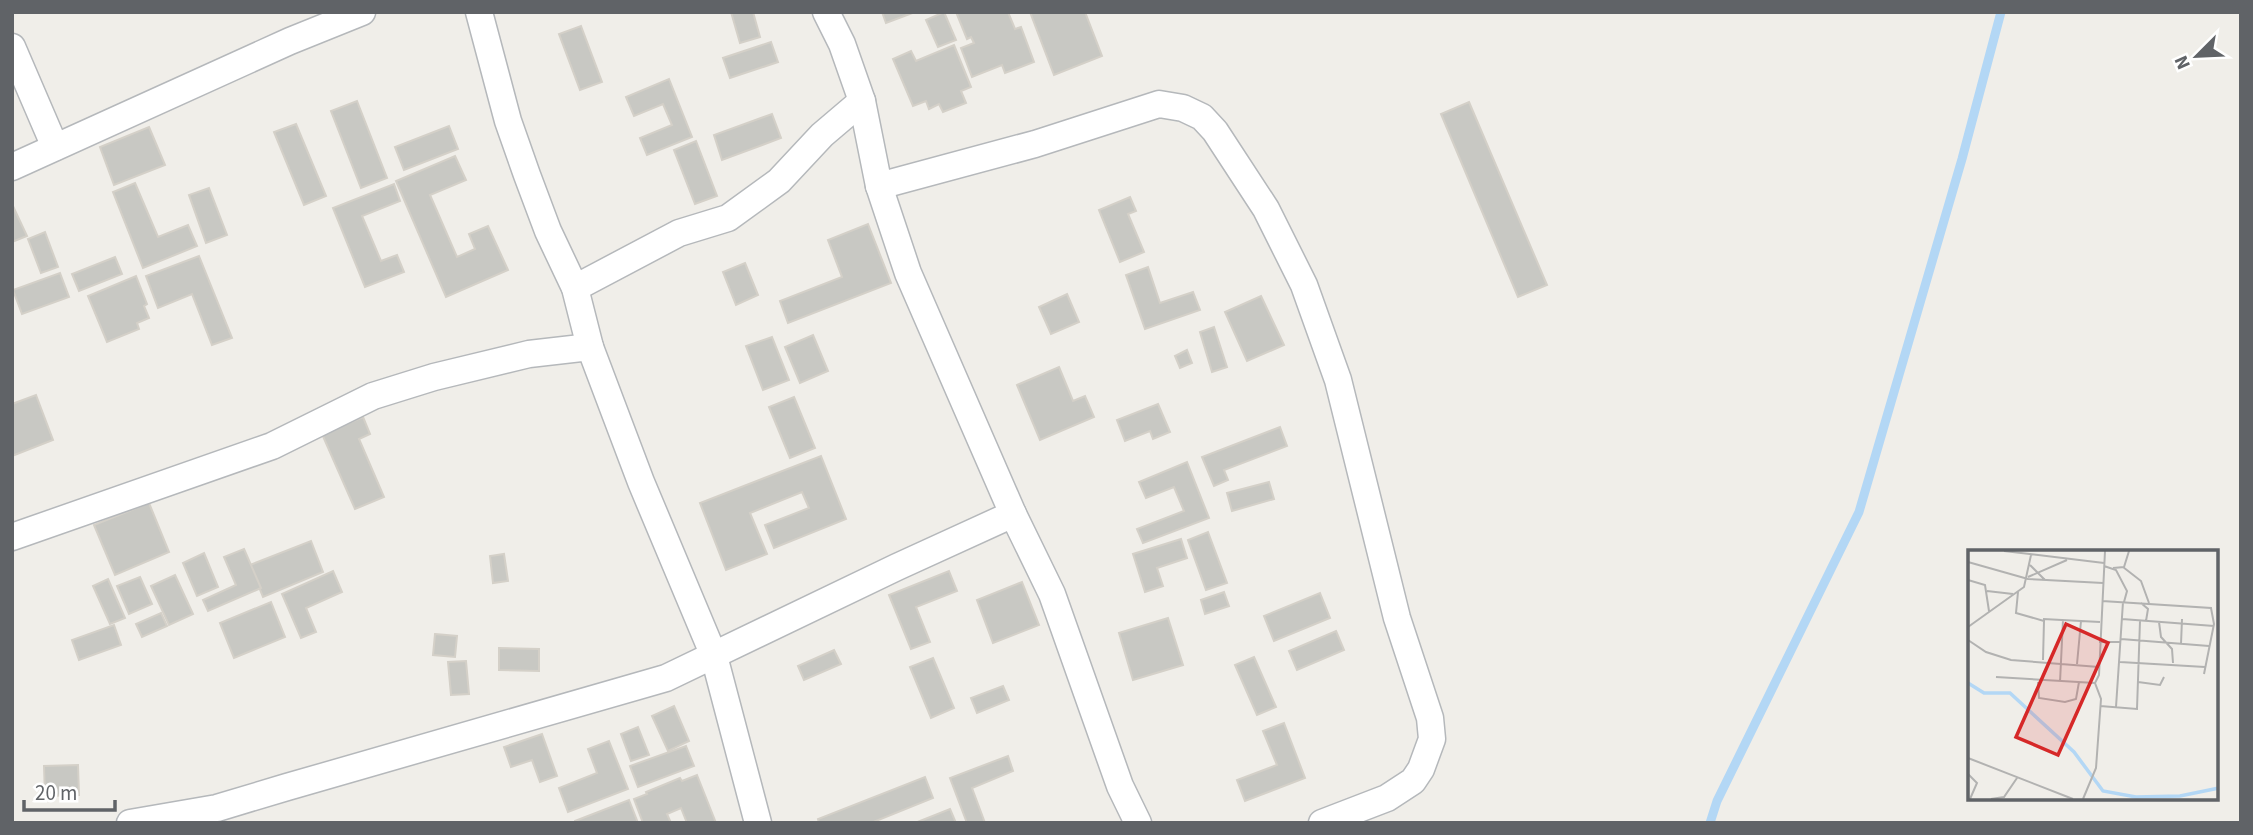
<svg xmlns="http://www.w3.org/2000/svg" width="2253" height="835" font-family="'Source Sans 3',sans-serif">
	<style>
		.lines { fill: none; stroke-linecap: round; stroke-linejoin: round }
		.stream { stroke: #b3d7f5; stroke-width: 9 }
		.building { fill: #c8c8c3; stroke: #d4d0c8; stroke-width: 2 }
		.street-casing { stroke: #b5b8bb; stroke-width: 29 }
		.street { stroke: #fff; stroke-width: 26 }
		.inset-river { fill: none; stroke: #b3d7f5; stroke-width: 3.5 }
		.inset-road { fill: none; stroke: #b2b2b1; stroke-width: 2 }
		.view { fill: #d62828; fill-opacity: 0.15; stroke: #d62828; stroke-width: 3.5 }
		.inset-edge { fill: none; stroke: #606367; stroke-width: 3.5 }
	</style>
	<rect width="100%" height="100%" fill="#f0eee9"/>
	<g class="lines">
		<path class="stream" d="M1710,823L1717,801L1859,512L1962,159L2001,12"/>
	</g>
	<g class="building">
		<path d="M731,12H753L760,37L740,43Z"/>
		<path d="M882,12H915L886,23Z"/>
		<path d="M944,12L956,40L938,47L926,20Z"/>
		<path d="M956,12H1008L1015,29L1021,27L1034,62L1005,73L1002,65L972,77L961,48L974,43L971,37L967,39Z"/>
		<path d="M1030,12H1085L1102,56L1054,75Z"/>
		<path d="M581,26L602,82L580,90L559,34Z"/>
		<path d="M771,42L778,62L730,78L723,58Z"/>
		<path d="M954,45L971,87L961,91L966,103L943,112L939,104L929,109L926,101L913,106L893,59L911,51L916,61Z"/>
		<path d="M669,79L692,137L647,155L640,138L672,125L663,104L634,116L626,97Z"/>
		<path d="M357,101L387,178L361,188L331,111Z"/>
		<path d="M1469,102L1547,285L1518,297L1441,114Z"/>
		<path d="M772,114L781,138L722,160L714,135Z"/>
		<path d="M296,124L326,196L304,205L274,132Z"/>
		<path d="M449,126L458,149L404,170L395,147Z"/>
		<path d="M149,127L165,165L114,185L100,147Z"/>
		<path d="M696,141L717,196L695,204L674,150Z"/>
		<path d="M455,156L466,180L430,195L457,257L475,249L469,234L488,226L508,270L446,297L396,181Z"/>
		<path d="M135,183L158,237L188,225L197,246L143,268L113,192Z"/>
		<path d="M394,184L400,201L362,216L381,261L397,255L404,272L365,287L333,208Z"/>
		<path d="M209,188L227,235L206,243L189,195Z"/>
		<path d="M1130,197L1136,211L1128,214L1144,252L1120,262L1099,210Z"/>
		<path d="M12,204L27,236L12,242Z"/>
		<path d="M868,224L891,283L788,323L780,301L842,277L828,240Z"/>
		<path d="M45,232L58,267L41,273L28,239Z"/>
		<path d="M199,256L232,338L212,345L192,294L158,308L146,276Z"/>
		<path d="M115,257L122,274L79,291L72,274Z"/>
		<path d="M745,263L758,295L736,305L723,272Z"/>
		<path d="M1148,267L1160,303L1193,292L1200,310L1145,329L1126,275Z"/>
		<path d="M60,273L69,297L22,314L13,290Z"/>
		<path d="M136,276L147,304L144,306L149,318L137,323L139,329L107,342L88,296Z"/>
		<path d="M1067,294L1079,322L1051,334L1039,307Z"/>
		<path d="M1261,296L1284,345L1247,361L1225,312Z"/>
		<path d="M1214,327L1227,367L1212,372L1200,332Z"/>
		<path d="M813,335L828,371L800,383L785,347Z"/>
		<path d="M772,337L789,380L763,390L746,346Z"/>
		<path d="M1187,350L1192,363L1180,368L1175,356Z"/>
		<path d="M1059,367L1073,401L1085,396L1094,417L1040,440L1017,385Z"/>
		<path d="M36,395L53,440L12,456V404Z"/>
		<path d="M794,397L815,448L790,458L769,407Z"/>
		<path d="M1158,404L1170,432L1153,439L1150,431L1125,441L1117,420Z"/>
		<path d="M363,417L370,434L359,439L384,497L355,509L322,434Z"/>
		<path d="M1280,427L1287,446L1224,470L1228,480L1214,486L1202,457Z"/>
		<path d="M821,456L846,519L774,548L765,525L809,508L802,492L750,513L767,554L726,570L700,503Z"/>
		<path d="M1187,462L1209,518L1143,543L1137,529L1184,511L1174,487L1146,498L1139,482Z"/>
		<path d="M1269,482L1274,499L1232,511L1227,493Z"/>
		<path d="M149,503L169,552L115,575L94,525Z"/>
		<path d="M1208,532L1227,583L1206,590L1188,540Z"/>
		<path d="M1181,539L1187,558L1157,568L1163,586L1145,592L1133,554Z"/>
		<path d="M311,541L323,572L263,597L250,565Z"/>
		<path d="M244,549L261,588L208,611L203,600L236,585L224,557Z"/>
		<path d="M204,553L218,587L197,596L183,563Z"/>
		<path d="M504,554L508,581L493,583L490,556Z"/>
		<path d="M333,571L342,592L306,608L316,632L301,638L282,594Z"/>
		<path d="M949,571L957,591L916,607L930,642L911,649L889,595Z"/>
		<path d="M175,575L193,614L169,625L151,586Z"/>
		<path d="M140,577L152,604L129,614L117,586Z"/>
		<path d="M108,579L125,618L110,624L93,586Z"/>
		<path d="M1022,582L1039,625L993,643L977,600Z"/>
		<path d="M1224,592L1229,606L1205,614L1201,600Z"/>
		<path d="M1320,593L1330,618L1274,641L1264,616Z"/>
		<path d="M271,602L285,637L234,658L220,623Z"/>
		<path d="M161,613L167,626L142,637L136,624Z"/>
		<path d="M1168,618L1183,665L1133,680L1119,633Z"/>
		<path d="M114,625L121,645L79,660L72,640Z"/>
		<path d="M1336,631L1344,650L1297,670L1289,651Z"/>
		<path d="M435,634L457,636L455,657L433,655Z"/>
		<path d="M499,648L539,649V671L499,670Z"/>
		<path d="M834,650L841,664L804,680L798,666Z"/>
		<path d="M1254,657L1276,707L1257,715L1235,665Z"/>
		<path d="M933,658L954,708L931,718L910,667Z"/>
		<path d="M466,661L469,694L451,695L448,662Z"/>
		<path d="M1003,686L1009,700L977,713L971,698Z"/>
		<path d="M674,706L689,741L668,751L652,716Z"/>
		<path d="M1284,723L1305,778L1245,801L1237,780L1277,765L1263,731Z"/>
		<path d="M638,727L649,755L631,761L621,734Z"/>
		<path d="M542,734L557,776L540,782L532,760L511,767L504,747Z"/>
		<path d="M609,741L628,789L568,812L559,788L597,773L588,749Z"/>
		<path d="M686,746L694,766L638,787L630,766Z"/>
		<path d="M1008,756L1013,771L972,788L985,823H967L950,778Z"/>
		<path d="M78,765L79,795L45,796L44,766Z"/>
		<path d="M697,775L716,823H687L681,808L667,814L671,823H643L634,799L647,794L646,792L680,778L682,781Z"/>
		<path d="M925,777L933,798L871,823H819L818,819Z"/>
		<path d="M629,800L638,823H575V821Z"/>
		<path d="M950,809L956,823H915Z"/>
	</g>
	<g class="lines">
		<g class="street-casing">
			<g id="street">
				<path d="M479,12L508,121L527,175L548,231L575,288L590,347L641,482L714,656L758,823"/>
				<path d="M826,12L842,44L862,101L879,186L908,273L1013,514L1052,594L1120,786L1138,823"/>
				<path d="M12,47L55,147"/>
				<path d="M12,167L290,41L362,12"/>
				<path d="M879,186L1035,144L1159,104L1183,108L1202,117L1215,131L1266,209L1304,285L1338,380L1397,618L1430,718L1432,739L1421,769L1413,781L1387,798L1322,823"/>
				<path d="M575,288L679,233L728,218L779,181L822,135L862,101"/>
				<path d="M12,537L272,446L373,396L434,377L529,354L590,347"/>
				<path d="M130,823L217,808L287,787L666,678L897,567L1013,514"/>
			</g>
		</g>
		<use href="#street" class="street"/>
	</g>
	<g transform="translate(1968 550)">
		<rect width="250" height="250" fill="#f0eee9"/>
		<path class="inset-river" d="M0,133L16,143H42L106,202L135,241L168,247L212,246L251,238"/>
		<path class="inset-road" d="M36,1L136,13M0,12L60,29L135,33M62,15L77,30M136,16L148,20L159,41L156,52M155,17L173,31L181,53M145,18L156,17L161,1M60,27L99,10M0,30L17,35L21,61M19,41L45,44M50,42L48,63L76,71L75,110M134,51L243,58L246,74L236,124M173,53L180,59L178,71M75,69L132,72M154,69L246,76M191,72L193,87L204,99L205,113M0,77L56,37L63,5M153,89L241,96M0,90L18,102L43,110L131,117M131,92H153M213,94L214,69M152,112L237,117M109,114L113,71M28,127L127,133M70,132L71,148L97,152L108,149L111,132M92,132L95,70M170,132L192,135L196,127M132,156L169,159L172,71M148,157L155,52M0,208L105,249M0,224L9,233L2,249M23,249L36,247L49,228M115,249L128,218L133,149L127,133L131,125L137,1"/>
		<path class="view" d="M98,74L140,93L90,205L48,187Z"/>
		<rect width="250" height="250" class="inset-edge"/>
	</g>
	<rect width="2253" height="835" fill="none" stroke="#606367" stroke-width="28"/>
	<g transform="translate(2197 56) rotate(246)" stroke="#ffffff" stroke-width="5" paint-order="stroke">
	<path d="M0-5L12 26L0 18L-12 26Z" fill="#606367"/>
	<text y="-10" font-size="19" font-weight="bold" text-anchor="middle" fill="#606367">N</text>
	</g>
	<path d="M24 800v10h91v-10" fill="none" stroke="#606367" stroke-width="3.5"/>
	<text x="35" y="800" font-size="21" fill="#606367" stroke="#ffffff" stroke-width="5" paint-order="stroke">20 m</text>
</svg>
